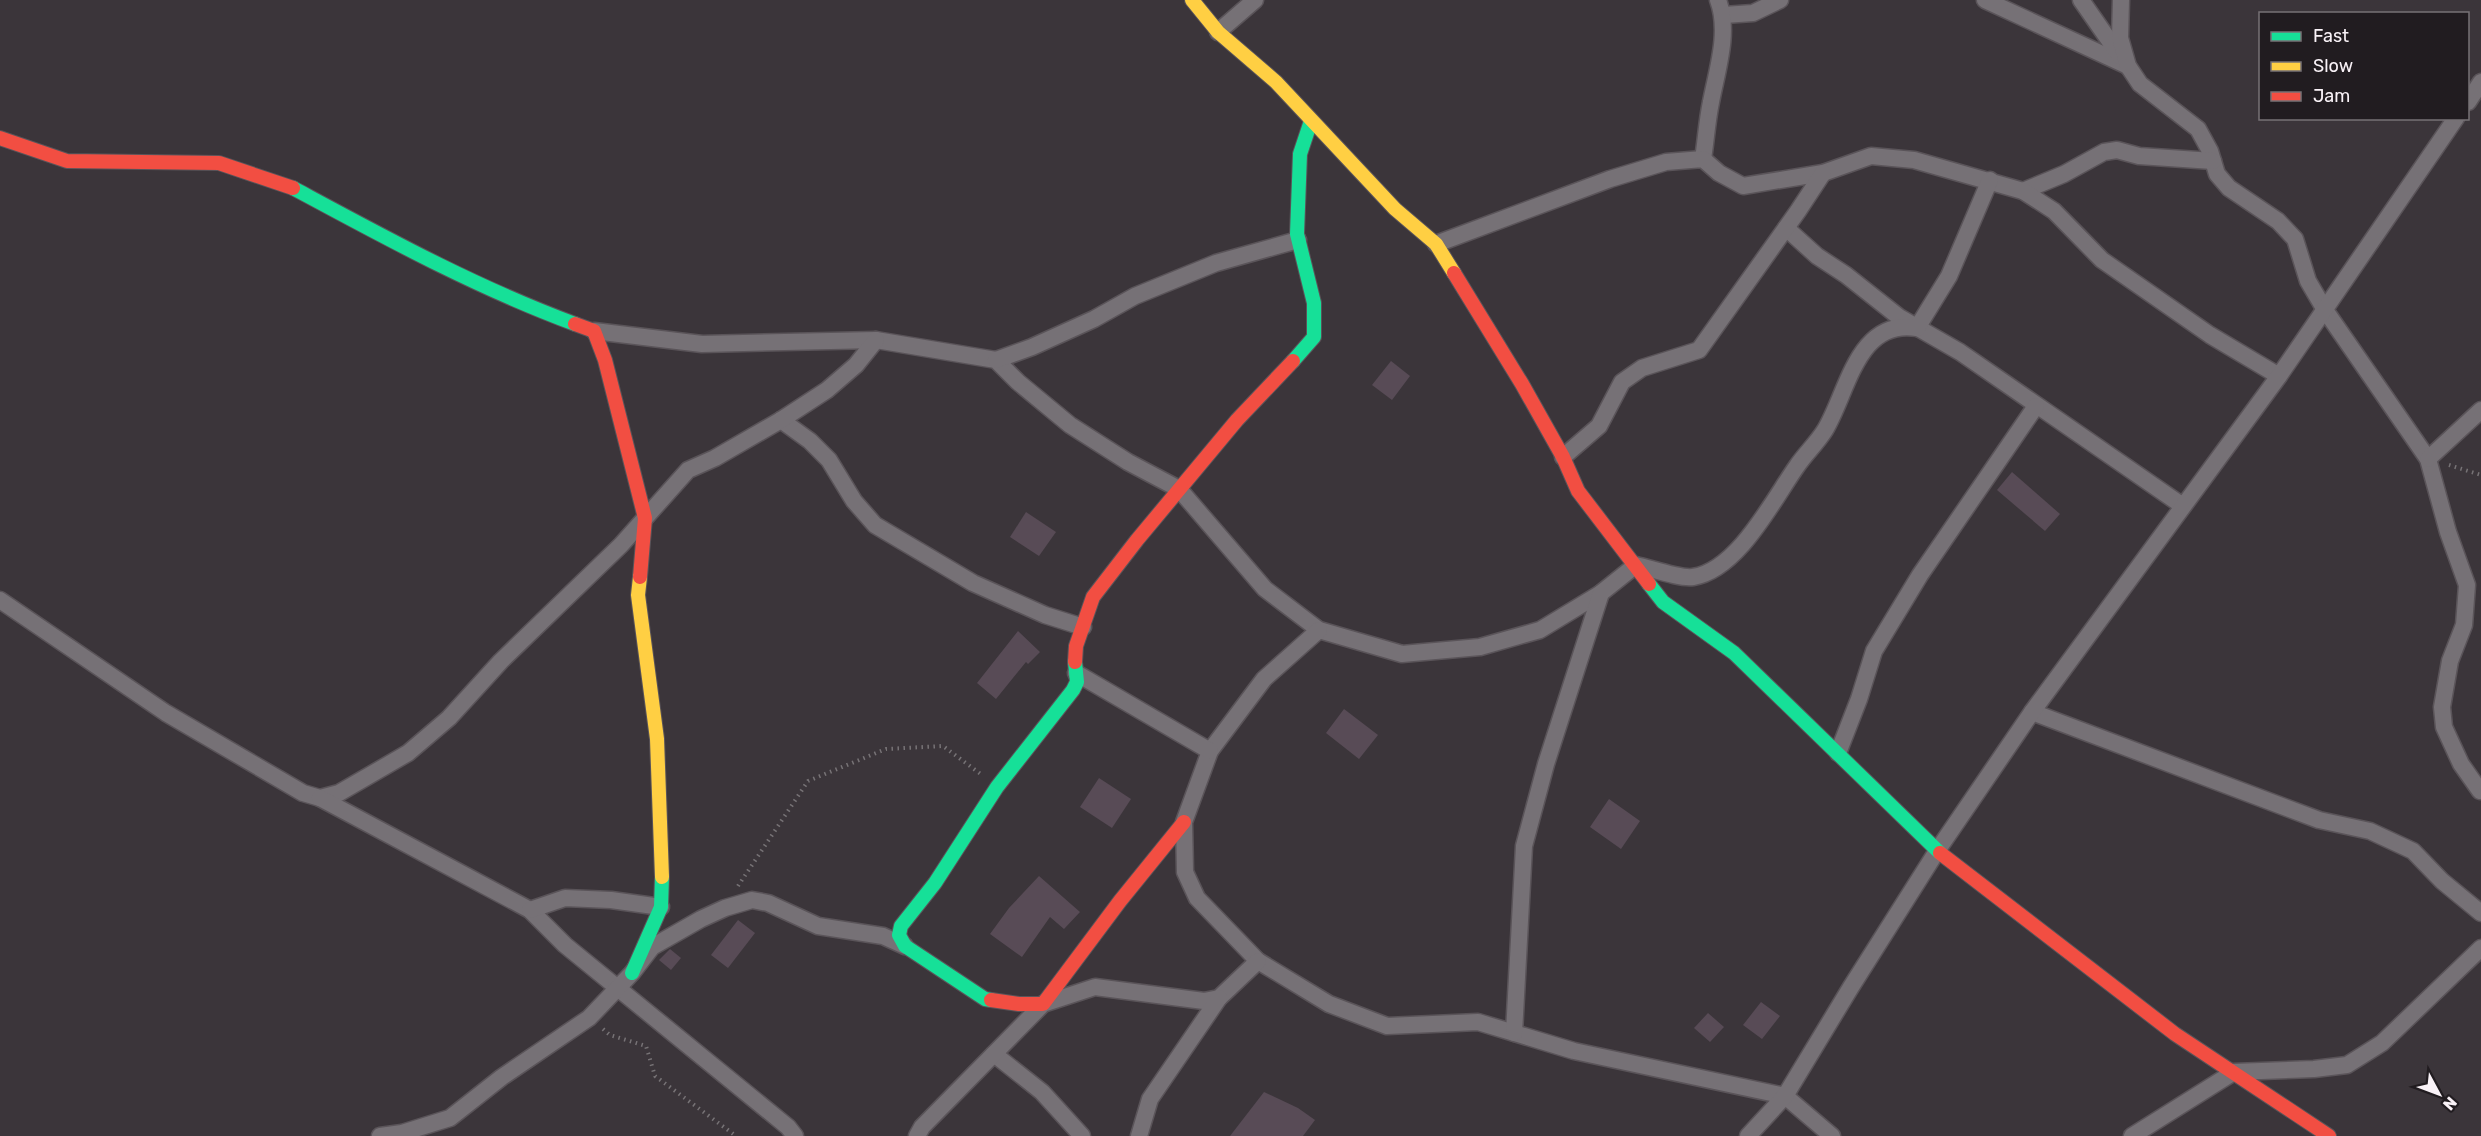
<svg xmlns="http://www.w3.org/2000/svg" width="2481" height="1136" font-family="Rubik,sans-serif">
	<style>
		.building { fill: #584b56 }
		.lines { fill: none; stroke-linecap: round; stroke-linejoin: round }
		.street-casing { stroke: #5a5459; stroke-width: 19 }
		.fast-casing { stroke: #5a5459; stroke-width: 16 }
		.slow-casing { stroke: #5a5459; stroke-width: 16 }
		.jam-casing { stroke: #5a5459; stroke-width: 16 }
		.path { stroke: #777376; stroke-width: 4; stroke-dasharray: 1.5 4.5; stroke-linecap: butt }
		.street { stroke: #767176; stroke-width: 16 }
		.fast { stroke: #16e098; stroke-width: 14 }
		.slow { stroke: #ffcf43; stroke-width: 14 }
		.jam { stroke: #f24e42; stroke-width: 14 }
	</style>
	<rect width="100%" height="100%" fill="#3b353a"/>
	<g class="building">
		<path d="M1391,361L1410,376L1392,400L1372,385Z"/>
		<path d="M2012,472L2060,514L2045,531L1997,490Z"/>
		<path d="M1026,512L1056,532L1039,556L1010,537Z"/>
		<path d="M1018,631L1040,652L1028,664L1026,662L996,699L977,683Z"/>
		<path d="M1344,709L1378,735L1359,759L1326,733Z"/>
		<path d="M1099,778L1131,799L1112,828L1080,807Z"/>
		<path d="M1609,799L1640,821L1621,849L1590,827Z"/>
		<path d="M1039,876L1080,912L1064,929L1050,917L1022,957L990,934L1009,908Z"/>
		<path d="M738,920L755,933L728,968L711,955Z"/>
		<path d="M670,949L681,958L671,970L659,960Z"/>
		<path d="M1761,1002L1780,1016L1762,1039L1743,1025Z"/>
		<path d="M1708,1013L1724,1027L1710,1042L1694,1028Z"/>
		<path d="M1264,1092L1298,1108L1315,1120L1303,1136H1230Z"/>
	</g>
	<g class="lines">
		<g class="street-casing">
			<g id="street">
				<path d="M1985,0L2128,66"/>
				<path d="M2081,0L2120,56"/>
				<path d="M2121,0L2120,38L2128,66L2140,84L2198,129L2210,151L2217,174L2229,188L2278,221L2295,239L2308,281L2325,310L2428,459L2448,532L2467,585L2464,625L2450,661L2442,707L2444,727L2461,764L2480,791"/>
				<path d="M1724,15L1753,13L1780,0"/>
				<path d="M1218,32L1255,0"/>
				<path d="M2468,102L2481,82"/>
				<path d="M1703,159C1706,140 1707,121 1711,102C1717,70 1730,32 1718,0"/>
				<path d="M2023,191L2064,174L2104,152L2117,150L2139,156L2213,161"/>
				<path d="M1786,228L1817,256L1846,275L1899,317L1960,352L2183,506"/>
				<path d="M1436,244L1610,179L1666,162L1703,159L1719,173L1743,186L1823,173L1871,156L1914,160L2023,191L2054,211L2102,260L2210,335L2279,376"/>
				<path d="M594,331L702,344L876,340L996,360L1018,382L1070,425L1128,462L1179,489L1265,589L1319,630L1402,654L1480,647L1540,630L1601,593"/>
				<path d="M996,360L1032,347L1094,319L1135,296L1216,263L1298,240"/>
				<path d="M781,420L810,441L829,460L854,501L875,525L973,583L1045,615L1083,627"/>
				<path d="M1563,457L1599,426L1622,382L1642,368L1699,350L1798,211L1823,173"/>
				<path d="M2428,459L2481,410"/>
				<path d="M0,600L166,713L303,793L320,798L339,793L408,753L449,718L501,661L621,545L688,470L715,458L781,420L827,390L856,365L876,340"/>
				<path d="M1319,630L1264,679L1210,751L1184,822L1185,872L1197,898L1258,961L1329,1004L1387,1026L1478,1022L1574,1051L1785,1096L1832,1136"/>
				<path d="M1076,673L1210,751"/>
				<path d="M2032,712L2319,820L2370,831L2413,851L2442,881L2481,913"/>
				<path d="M1838,753L1859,699L1874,651L1920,575L2036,406"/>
				<path d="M320,798L530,910L565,945L788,1127L795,1136"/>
				<path d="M530,910L565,898L611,900L661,907"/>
				<path d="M1514,1033L1524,846L1546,764L1601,593L1636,565C1650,568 1680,579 1693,577C1738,570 1773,500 1797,466C1805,454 1817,443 1825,430C1848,392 1857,318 1917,328L1949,276L1990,180"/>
				<path d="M994,1054L1042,1092L1082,1136"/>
				<path d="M380,1136L402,1133L450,1118L502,1077L589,1018L632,973L652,947L701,919L725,908L752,900L768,903L818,926L883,936L905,946"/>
				<path d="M917,1136L922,1127L1043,1004L1095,987L1204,1001L1219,998L1258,961"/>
				<path d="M1139,1136L1150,1099L1219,998"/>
				<path d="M1748,1136L1785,1096L1851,987L1937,851L2032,712L2279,376L2456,118"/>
				<path d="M2132,1136L2234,1072L2314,1069L2347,1065L2382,1043L2481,948"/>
			</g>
		</g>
		<g class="fast-casing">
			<g id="fast">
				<path d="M293,188C386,238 475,287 575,324"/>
				<path d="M1293,361L1314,337V303L1297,234L1300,154L1311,121"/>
				<path d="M1649,584L1663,602L1734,653L1940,853"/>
				<path d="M632,973L661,907L662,877"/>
				<path d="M991,1000L985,999L905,946L899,935L901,926L935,883L997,787L1073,690L1077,682L1075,662"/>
			</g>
		</g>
		<g class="slow-casing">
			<g id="slow">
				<path d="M1192,0L1218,32L1276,82L1395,209L1436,244L1454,273"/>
				<path d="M640,577L638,595L657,739L662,877"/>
			</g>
		</g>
		<g class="jam-casing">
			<g id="jam">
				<path d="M0,138L67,161L219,163L293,188"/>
				<path d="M1454,273L1522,384L1563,457L1578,491L1649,584"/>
				<path d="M575,324L594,331L605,360L645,518L640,577"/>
				<path d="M1075,662L1076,646L1093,597L1137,540L1237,420L1293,361"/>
				<path d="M1940,853L2175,1034L2329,1136"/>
				<path d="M991,1000L1019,1004H1043L1120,901L1184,822"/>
			</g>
		</g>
		<g class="path">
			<path d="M2449,465L2481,475"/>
			<path d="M738,886L808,781L886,749L943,746L982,775"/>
			<path d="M603,1029L610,1035L646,1046L655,1076L736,1136"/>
		</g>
		<use href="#street" class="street"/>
		<use href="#fast" class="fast"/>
		<use href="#slow" class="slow"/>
		<use href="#jam" class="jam"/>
	</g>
	<rect x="2259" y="12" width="210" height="108" fill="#211c20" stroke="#777276" stroke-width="1.5"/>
	<rect x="2271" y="32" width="30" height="9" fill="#16e098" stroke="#777276" stroke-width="1.5"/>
	<text x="2313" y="42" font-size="18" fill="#f9f2f7">Fast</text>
	<rect x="2271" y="62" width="30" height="9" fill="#ffcf43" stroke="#777276" stroke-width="1.5"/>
	<text x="2313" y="72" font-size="18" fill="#f9f2f7">Slow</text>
	<rect x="2271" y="92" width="30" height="9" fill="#f24e42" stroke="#777276" stroke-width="1.5"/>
	<text x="2313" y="102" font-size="18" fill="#f9f2f7">Jam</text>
	<g transform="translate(2439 1094) rotate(131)" stroke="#211c20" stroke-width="4.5" paint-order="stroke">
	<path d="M0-4.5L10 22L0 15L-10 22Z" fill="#f9f2f7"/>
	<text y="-9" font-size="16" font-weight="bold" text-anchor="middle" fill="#f9f2f7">N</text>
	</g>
</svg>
